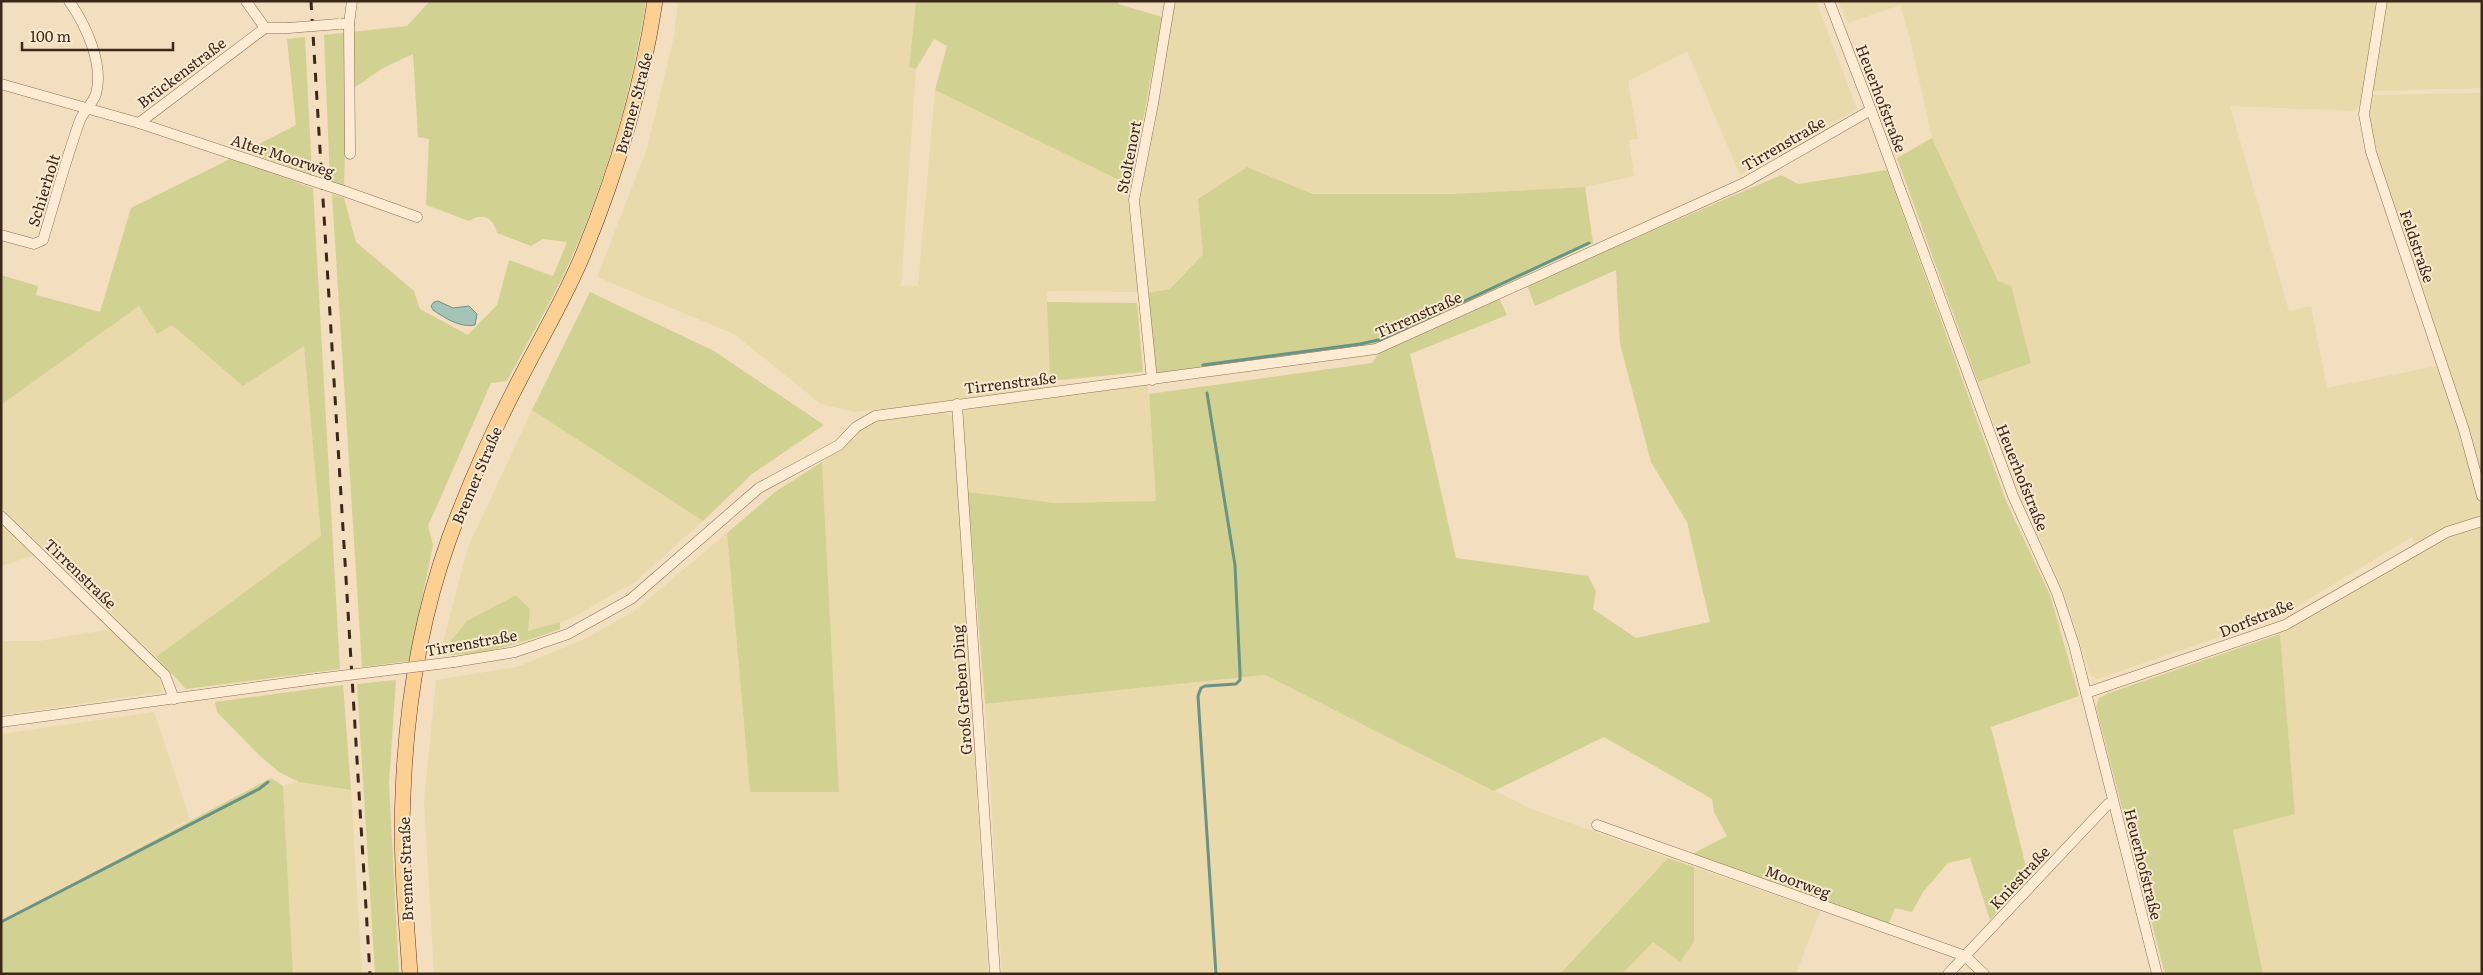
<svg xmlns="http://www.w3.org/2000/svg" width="2483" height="975" font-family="Literata,serif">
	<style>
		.farmland { fill: #ead9ab }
		.green { fill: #d1d292 }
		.water { fill: #a3c4b7; stroke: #689385 }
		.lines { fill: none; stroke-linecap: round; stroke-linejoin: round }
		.stream { stroke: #689385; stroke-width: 3 }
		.street-casing { stroke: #8e6e55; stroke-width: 11 }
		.primary-casing { stroke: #5b3c2a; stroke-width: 16 }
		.street { stroke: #fdecd3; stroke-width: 10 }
		.primary { stroke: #fbd092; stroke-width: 15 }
		.rail { stroke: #3c281b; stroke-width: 3; stroke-dasharray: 9 9; stroke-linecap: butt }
		.street-bridge-casing { stroke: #8e6e55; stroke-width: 11; stroke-linecap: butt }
		.street-bridge { stroke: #fdecd3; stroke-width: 10 }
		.labels { text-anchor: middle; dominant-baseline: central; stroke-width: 4; stroke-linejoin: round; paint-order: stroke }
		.street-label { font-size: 15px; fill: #3c281b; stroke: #f9e9d0 }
	</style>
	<rect width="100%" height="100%" fill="#f3debf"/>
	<g class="farmland">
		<path d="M678,1H916L909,66L916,69L901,286H918L935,90L1131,186L1128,201L1138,292L1047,291L1050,389L1147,377L1157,501L1055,503L968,492L961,401L855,412L821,404L734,334L597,277L647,149L674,36Z"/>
		<path d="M1173,1H1816L1857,109L1740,175L1687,51L1628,81L1638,139L1629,140L1634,176L1585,187L1453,194H1313L1247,167L1198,199L1203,253L1170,289L1148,293L1138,201Z"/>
		<path d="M1838,1H2482V88L2373,91L2354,111L2230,106L2289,311L2311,306L2327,388L2437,366L2454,412L2464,405H2461L2375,154L2369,118L2373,95L2482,93V974H2263L2233,829L2295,813L2280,634L2418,552L2412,537L2297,606L2292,612L2097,679L2090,675L2064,592L2020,495L1978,382L2031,363L1998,281L1932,138L1910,39L1900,5L1848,23Z"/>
		<path d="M139,306L157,333L172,325L243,385L304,345L321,536L156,657L1,507V405Z"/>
		<path d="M532,410L703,521L636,581L570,619L528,632L467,621L440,654L468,547Z"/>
		<path d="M941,410L953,417L988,974H434L424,801L436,680L517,667L580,641L633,612L727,533L750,792H839L822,462L865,426L883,419Z"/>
		<path d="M1,523L35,555L1,566Z"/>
		<path d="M112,629L157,672L163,692L1,715V641H39Z"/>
		<path d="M1265,675L1531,809L1668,858L1560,974H1002L985,704Z"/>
		<path d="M154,712L190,819L1,921V734Z"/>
		<path d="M299,782L351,790L362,974H293L283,786Z"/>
		<path d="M1694,867L1820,911L1796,974H1622L1653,942L1680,962L1694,942Z"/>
	</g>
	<g class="green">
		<path d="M430,1H646C631,96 603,194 561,280C544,314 525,347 507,381L491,383L428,526L433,545L409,661L362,667L332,194L344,198L356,242L414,291L420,309L468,335L497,305L509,260L553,276L567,242L543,239L531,246L497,233C493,218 484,212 469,221L426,205L429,139L418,137L413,54L383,68L347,93L344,186L330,181L324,35L407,26Z"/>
		<path d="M916,1H1118V4L1162,17L1131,186L935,90L947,46L934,39L916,69L909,67Z"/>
		<path d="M305,37L312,175L245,151L296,125L287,39Z"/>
		<path d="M1932,138L1998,281L2011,286L2031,363L1978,382L1897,158Z"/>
		<path d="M230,159L313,188L340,669L186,689L156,657L321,536L304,346L243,386L172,325L157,334L139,306L1,405V275L38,286L36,295L100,312L131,208Z"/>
		<path d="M1247,167L1313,194H1453L1585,187L1593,243L1376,345L1156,376L1148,293L1170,289L1203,254L1198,199Z"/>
		<path d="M1887,170L2006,501L2050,595L2079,696L1991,727L2028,875L1990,920L1970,858L1948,863L1923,892L1912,912L1895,908L1888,926L1692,854L1727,836L1714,812L1712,799L1604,737L1494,791L1265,675L985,704L968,492L1055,503L1156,501L1149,394L1372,363L1378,354L1499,298L1507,315L1410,354L1456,558L1588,576L1596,591L1593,609L1636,638L1710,622L1687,522L1651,462L1620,344L1616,270L1535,306L1527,285L1781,175L1798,184Z"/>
		<path d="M590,292L714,351L824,425L752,474L703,521L532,410Z"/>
		<path d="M1047,302L1137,303L1143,372L1050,381Z"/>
		<path d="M822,462L839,792H750L727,533L775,492Z"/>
		<path d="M516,595L530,609L528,631L560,622V629C523,642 479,658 440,654L467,621Z"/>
		<path d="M2280,634L2295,814L2233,830L2263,974H2165L2096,707L2099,698L2109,693Z"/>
		<path d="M396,680L389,783L399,974H375L357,684Z"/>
		<path d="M343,685L351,790L299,782L279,772L260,756L217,712L215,702Z"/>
		<path d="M271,778L283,786L293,974H1V921Z"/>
		<path d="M1668,858L1694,867V942L1680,962L1653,942L1622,974H1560Z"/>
	</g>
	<path class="water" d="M438,301L453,308L469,306L477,314L475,325C460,328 445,318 433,310L431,306L434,302Z"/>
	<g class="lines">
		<g class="stream">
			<path d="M1203,365L1360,344L1383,339L1589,243"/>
			<path d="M1207,393L1235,565L1240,673V680L1236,684L1205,686L1201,688L1198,696L1216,974"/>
			<path d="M1,922L259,789L268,782"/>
		</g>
		<g class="street-casing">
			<g id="street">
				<path d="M246,1L265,28"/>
				<path d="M1829,1L1871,110L2013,496L2057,593L2074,645L2157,974"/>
				<path d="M2382,1L2364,114L2371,152L2464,430L2482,496"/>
				<path d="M342,24H349L352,1"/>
				<path d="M349,24L350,154"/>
				<path d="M1,84L139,123L265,28H288"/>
				<path d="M139,123L307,179"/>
				<path d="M344,191L417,217"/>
				<path d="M1,235L34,244L43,240C55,200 66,159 80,120C84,111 93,103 96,94C104,64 86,25 69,1"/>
				<path d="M1152,380L1134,200L1153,104L1170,1"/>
				<path d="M957,404L995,974"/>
				<path d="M1,516L165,675L174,699"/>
				<path d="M454,662L515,652L568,634L631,599L759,488L839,445L856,427L875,416L1376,349L1744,183L1871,110"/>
				<path d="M2086,693L2285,625L2447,532L2482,521"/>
				<path d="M1,722L316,679"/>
				<path d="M1597,825L1965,956L1984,974"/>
				<path d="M1948,974L2108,804L2113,803"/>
			</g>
		</g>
		<g class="primary-casing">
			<path id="primary" d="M410,974C406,914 400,854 403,795C406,709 420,620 449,539C470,482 494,428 522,375C543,334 567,294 584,252C617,171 642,88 655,1"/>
		</g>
		<use href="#street" class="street"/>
		<use href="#primary" class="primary"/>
		<path class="rail" d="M311,1L370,974"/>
		<g class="street-bridge-casing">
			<g id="street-bridge">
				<path d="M288,28L339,24"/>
				<path d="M307,179L344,191"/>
				<path d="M316,679L454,662"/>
			</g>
		</g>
		<use href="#street-bridge" class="street-bridge"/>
	</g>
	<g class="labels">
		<g class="street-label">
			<text transform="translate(181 72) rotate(-37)">Brückenstraße</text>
			<text transform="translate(1882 98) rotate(69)">Heuerhofstraße</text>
			<text transform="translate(633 103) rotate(-75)">Bremer Straße</text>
			<text transform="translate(1783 143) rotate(-30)">Tirrenstraße</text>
			<text transform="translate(283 155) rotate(18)">Alter Moorweg</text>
			<text transform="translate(1128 157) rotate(-79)">Stoltenort</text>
			<text transform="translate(43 190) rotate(-73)">Schierholt</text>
			<text transform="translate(2418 246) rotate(71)">Feldstraße</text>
			<text transform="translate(1418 314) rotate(-24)">Tirrenstraße</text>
			<text transform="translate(1010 382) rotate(-7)">Tirrenstraße</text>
			<text transform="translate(476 475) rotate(-67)">Bremer Straße</text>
			<text transform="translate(2023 477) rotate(68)">Heuerhofstraße</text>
			<text transform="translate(81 573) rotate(44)">Tirrenstraße</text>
			<text transform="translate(2256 617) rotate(-22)">Dorfstraße</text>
			<text transform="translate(471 642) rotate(-10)">Tirrenstraße</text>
			<text transform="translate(961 690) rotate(-94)">Groß Greben Ding</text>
			<text transform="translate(2144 864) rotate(76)">Heuerhofstraße</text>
			<text transform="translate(405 869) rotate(-92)">Bremer Straße</text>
			<text transform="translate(2019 877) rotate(-47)">Kniestraße</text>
			<text transform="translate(1798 881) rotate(20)">Moorweg</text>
		</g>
	</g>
	<rect width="2483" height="975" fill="none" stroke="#3c281b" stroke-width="5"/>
	<path d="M22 42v8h151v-8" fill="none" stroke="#3c281b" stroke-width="2.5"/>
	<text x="30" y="42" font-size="15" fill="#3c281b" stroke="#f9e9d0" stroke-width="4" paint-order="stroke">100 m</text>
</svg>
